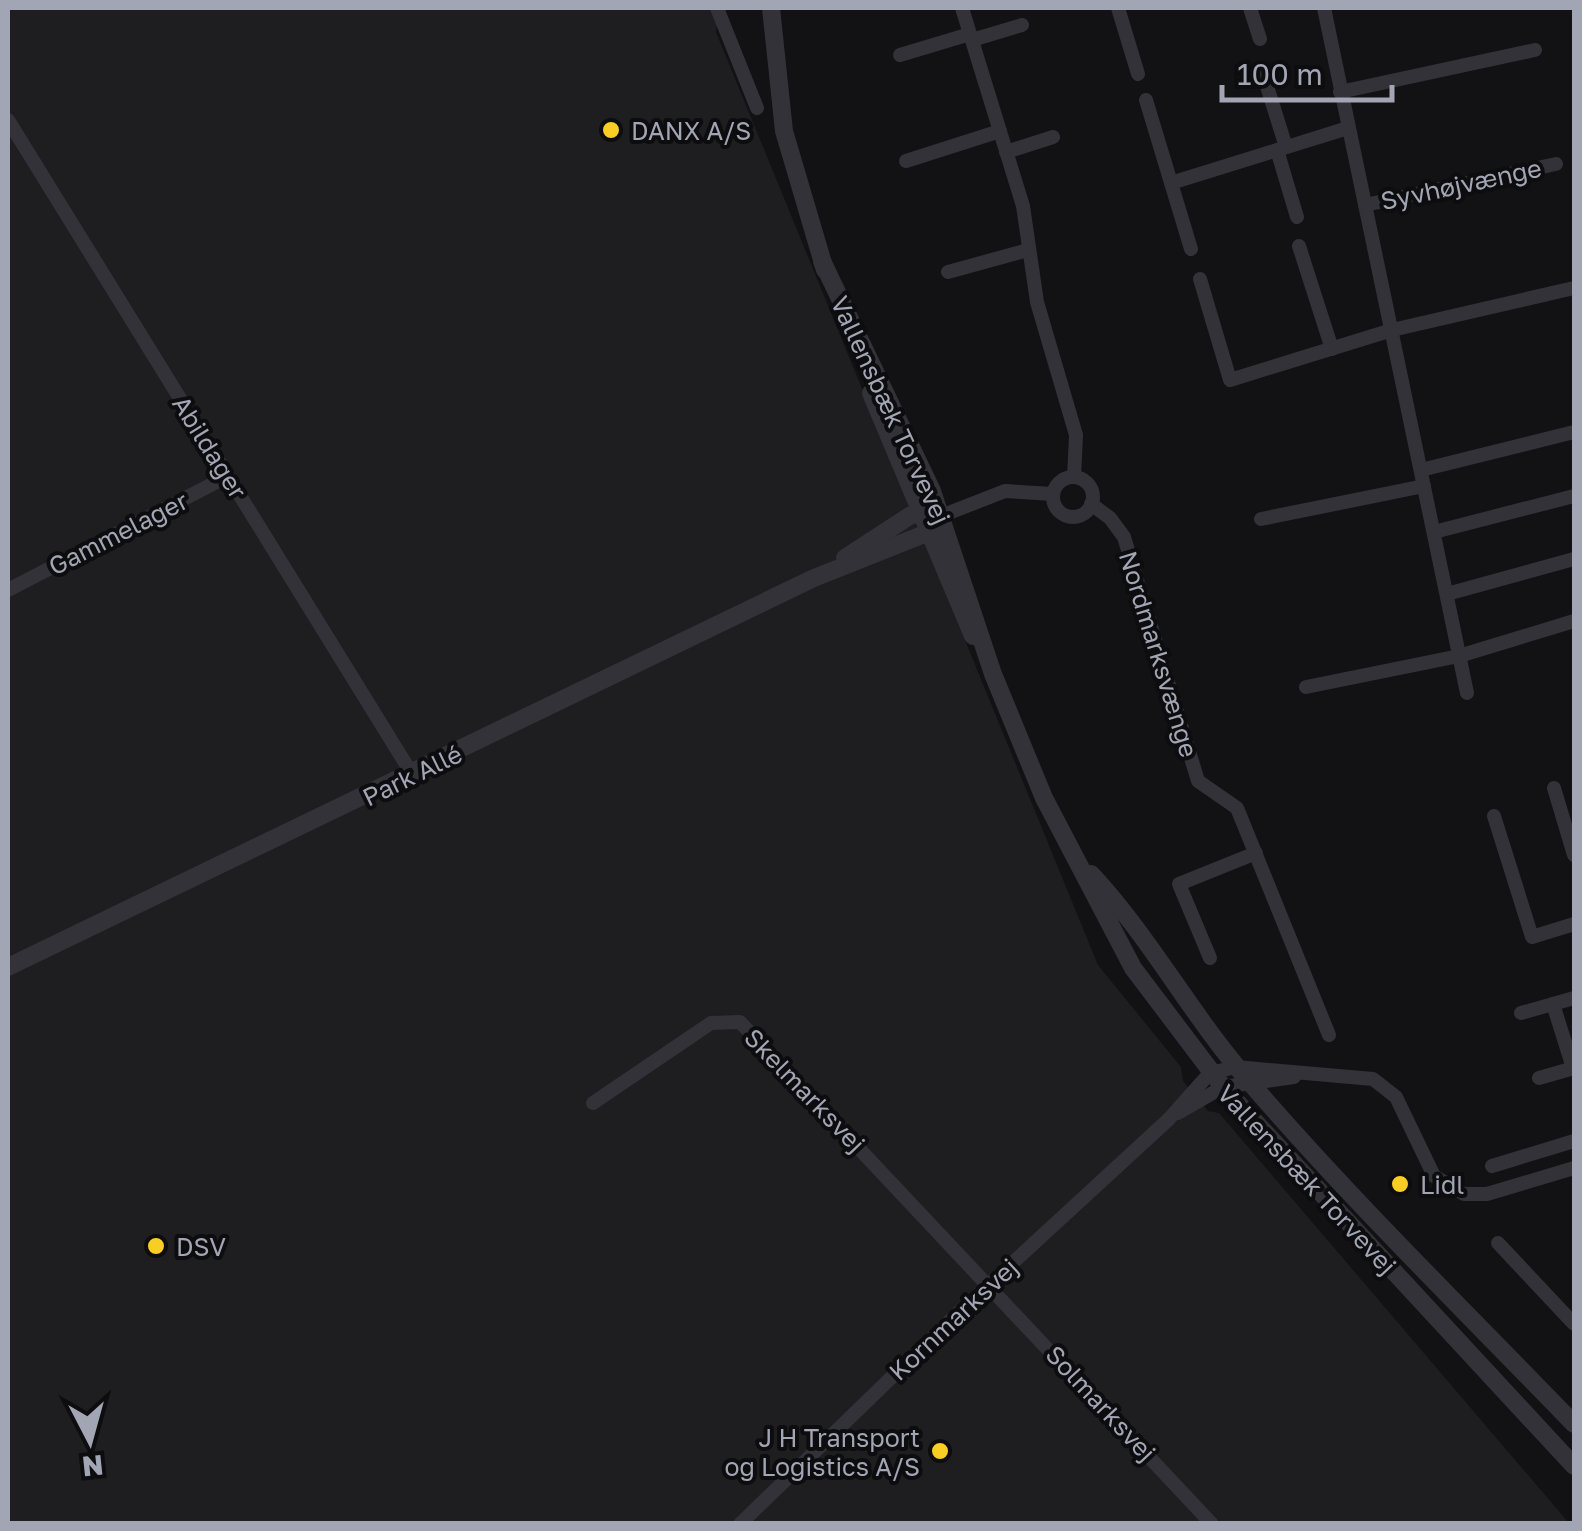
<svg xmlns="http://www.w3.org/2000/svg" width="1582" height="1531" font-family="'Golos Text',sans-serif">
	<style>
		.built { fill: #1e1d20 }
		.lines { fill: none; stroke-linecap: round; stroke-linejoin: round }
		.minor { stroke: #323238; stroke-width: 14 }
		.tertiary { stroke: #323238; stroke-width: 18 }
		.poi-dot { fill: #f9ce24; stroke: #0d0c0e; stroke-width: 4 }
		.labels { text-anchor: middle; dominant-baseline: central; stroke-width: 8; stroke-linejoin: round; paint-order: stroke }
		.poi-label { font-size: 25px; fill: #a2a5b4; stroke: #0d0c0e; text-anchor: start }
		.street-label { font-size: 25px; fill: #a2a5b4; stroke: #0d0c0e }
	</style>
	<rect width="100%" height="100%" fill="#121113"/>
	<path class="built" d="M8,8H720L716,32L1098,965L1181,1067L1183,1081L1208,1111L1219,1113L1569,1523L8,1524Z"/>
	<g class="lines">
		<g class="minor">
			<path d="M717,8L757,108"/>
			<path d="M962,8L1023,206L1037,302L1076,435L1074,477"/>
			<path d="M1118,8L1138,74"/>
			<path d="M1250,8L1260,39"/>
			<path d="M1324,8L1467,693"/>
			<path d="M972,40L1022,25"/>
			<path d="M900,55L970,34"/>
			<path d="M1261,67L1286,147"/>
			<path d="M1340,92L1535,50"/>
			<path d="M1146,100L1191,249"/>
			<path d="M8,120L412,774"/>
			<path d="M1277,150L1297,217"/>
			<path d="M1006,152L1053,137"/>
			<path d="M906,161L1000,131"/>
			<path d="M1171,183L1348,128"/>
			<path d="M1365,205L1556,164"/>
			<path d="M1299,246L1332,349"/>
			<path d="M948,272L1028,250"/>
			<path d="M1200,279L1230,380L1392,330L1574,288"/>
			<path d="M1421,470L1574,432"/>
			<circle cx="1073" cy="497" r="20"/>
			<path d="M1091,504L1110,518L1124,537L1198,781L1237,808L1329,1035"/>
			<path d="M941,516L1005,491L1053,494"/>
			<path d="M1261,519L1424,486"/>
			<path d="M1434,532L1574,496"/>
			<path d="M8,590L228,476"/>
			<path d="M1447,594L1574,559"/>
			<path d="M1306,687L1459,656L1574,621"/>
			<path d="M1554,788L1574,855"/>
			<path d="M1494,816L1532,937L1574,924"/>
			<path d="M1210,958L1179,884L1256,853"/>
			<path d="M1553,1004L1573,1068"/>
			<path d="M1521,1013L1574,998"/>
			<path d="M1539,1078L1574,1068"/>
			<path d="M593,1103L711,1023L740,1022L1212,1524"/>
			<path d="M1178,1113L1223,1087L1294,1077"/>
			<path d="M1492,1166L1574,1141"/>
			<path d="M1498,1243L1574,1324"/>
			<path d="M740,1524L957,1314L1169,1119L1210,1073L1236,1067L1373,1079L1396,1097L1434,1176L1464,1194H1487L1574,1168"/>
		</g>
		<g class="tertiary">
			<path d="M771,8L784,131L825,270"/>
			<path d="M822,261L932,491L993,674L1044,798L1133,968L1223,1087L1574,1466"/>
			<path d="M871,393L973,636"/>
			<path d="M845,558L911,515L930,514"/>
			<path d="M1091,874C1150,937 1191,1015 1248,1080C1351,1200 1465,1311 1574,1424"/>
			<path d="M8,967L814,578L927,533L941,516"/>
		</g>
	</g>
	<g class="poi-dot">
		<circle cx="611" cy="130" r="10"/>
		<circle cx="1400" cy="1184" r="10"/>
		<circle cx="156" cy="1246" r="10"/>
		<circle cx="940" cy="1451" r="10"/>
	</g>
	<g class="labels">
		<g class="poi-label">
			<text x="631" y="130">DANX A/S</text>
			<text x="1420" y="1184">Lidl</text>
			<text x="176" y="1246">DSV</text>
			<text x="920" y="1437" text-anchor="end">J H Transport<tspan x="920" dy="29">og Logistics A/S</tspan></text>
		</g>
		<g class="street-label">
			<text transform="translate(1461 184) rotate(-12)">Syvhøjvænge</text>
			<text transform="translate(891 410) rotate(65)">Vallensbæk Torvevej</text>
			<text transform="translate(210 447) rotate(58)">Abildager</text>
			<text transform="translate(118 533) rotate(-27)">Gammelager</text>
			<text transform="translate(1159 654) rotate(73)">Nordmarksvænge</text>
			<text transform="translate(412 775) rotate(-26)">Park Allé</text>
			<text transform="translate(805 1090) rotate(46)">Skelmarksvej</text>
			<text transform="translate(1307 1179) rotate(47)">Vallensbæk Torvevej</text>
			<text transform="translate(953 1319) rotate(-43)">Kornmarksvej</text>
			<text transform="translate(1101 1403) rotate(47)">Solmarksvej</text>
		</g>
	</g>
	<rect width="1582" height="1531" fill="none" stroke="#a2a5b4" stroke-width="20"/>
	<g transform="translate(90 1441) rotate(174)" stroke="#0d0c0e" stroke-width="8" paint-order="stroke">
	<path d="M0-8L18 38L0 25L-18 38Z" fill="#a2a5b4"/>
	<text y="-15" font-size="28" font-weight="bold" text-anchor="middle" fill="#a2a5b4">N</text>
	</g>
	<path d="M1222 85v15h170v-15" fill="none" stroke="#a2a5b4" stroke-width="5"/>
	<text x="1237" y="85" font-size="30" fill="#a2a5b4" stroke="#0d0c0e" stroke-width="8" paint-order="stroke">100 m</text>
</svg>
